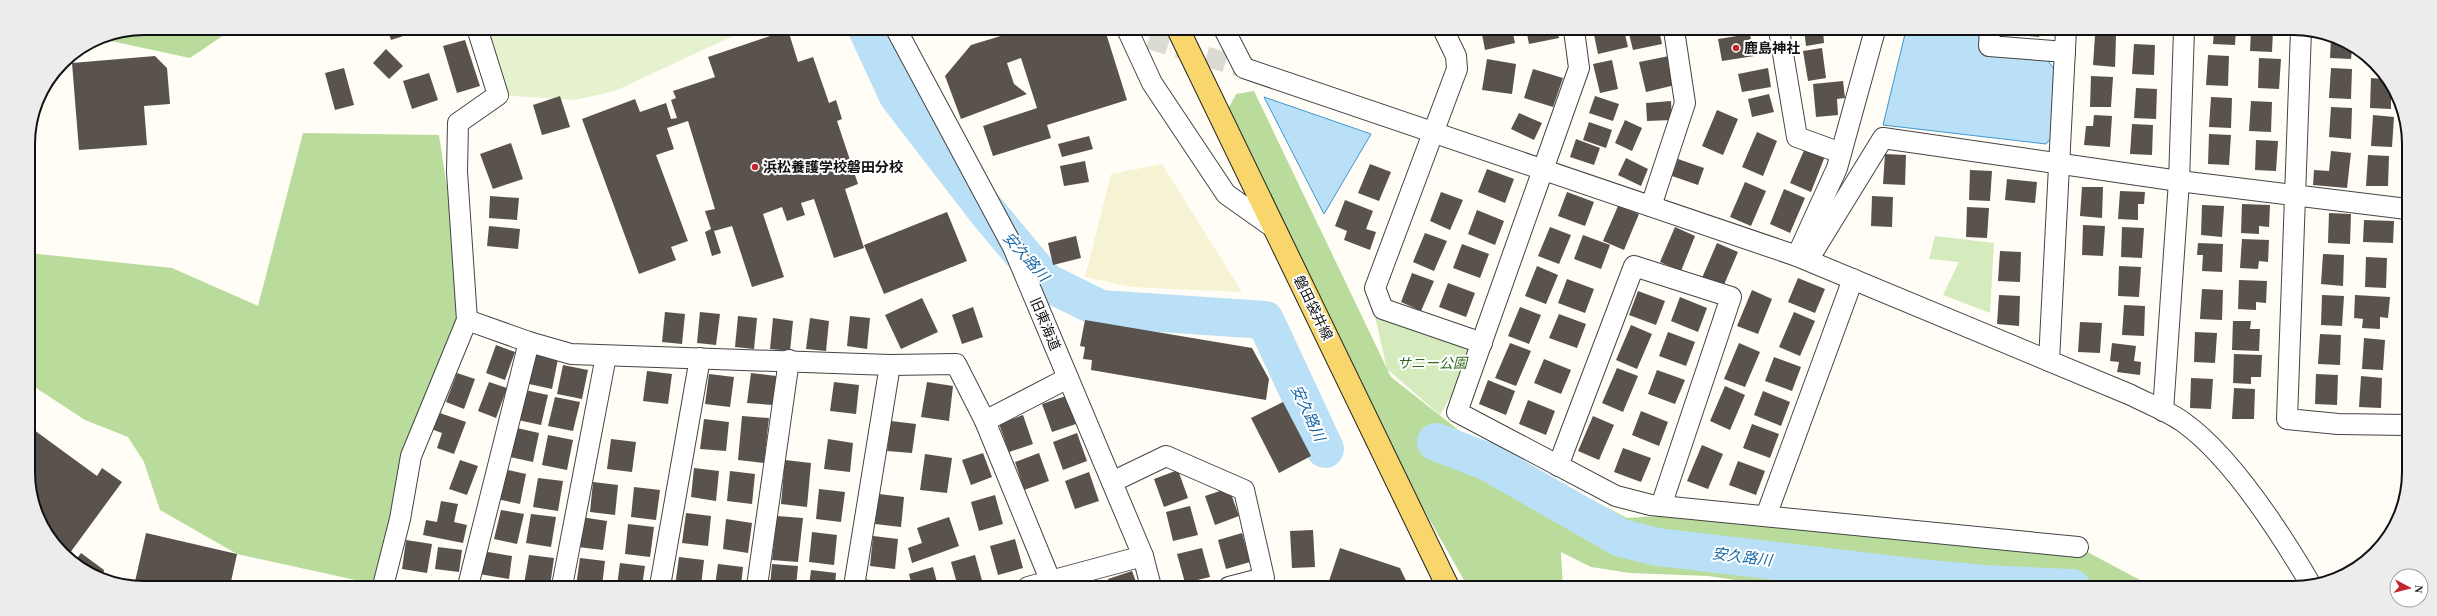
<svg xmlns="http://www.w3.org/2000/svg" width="2437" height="616" font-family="'Times New Roman','Noto Sans JP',serif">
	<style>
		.farmland { fill: #f6f3d4 }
		.green { fill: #d5ebbd }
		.forest { fill: #b9dc9c }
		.pitch { fill: #e6f2cf }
		.water { fill: #b9e0f7; stroke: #3f96cf }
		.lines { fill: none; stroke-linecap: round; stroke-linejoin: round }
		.river { stroke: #b9e0f7; stroke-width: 38 }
		.building { fill: #5a524d }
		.minor-tunnel { stroke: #dbdad3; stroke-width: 20; stroke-dasharray: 20 10; stroke-linecap: butt }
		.minor-casing { stroke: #444; stroke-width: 22 }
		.major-casing { stroke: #222; stroke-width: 24 }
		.minor { stroke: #fff; stroke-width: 20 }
		.major { stroke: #f9d66b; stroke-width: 22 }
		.poi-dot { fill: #c4262e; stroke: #fff; stroke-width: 1.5 }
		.labels { text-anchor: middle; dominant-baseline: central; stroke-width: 4; stroke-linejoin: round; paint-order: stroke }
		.poi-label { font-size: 14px; font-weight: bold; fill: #111; stroke: #fff; text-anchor: start }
		.street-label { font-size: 14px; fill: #111; stroke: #fff }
		.park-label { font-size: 14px; font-style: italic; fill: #2f6b1f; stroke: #fff }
		.water-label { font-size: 15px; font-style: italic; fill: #1768a6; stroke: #fff }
		.rim { fill: none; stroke: #111; stroke-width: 2 }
	</style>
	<rect width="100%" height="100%" fill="#fffdf5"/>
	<path class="farmland" d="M1162,164L1242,292L1132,287L1085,277L1111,174Z"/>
	<g class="green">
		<path d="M1935,236L1994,243L1990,313L1943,295L1959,262L1929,259Z"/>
		<path d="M1374,312L1481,343L1440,415L1387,369Z"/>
	</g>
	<g class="forest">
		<path d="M144,28H234L190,58L97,38Z"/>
		<path d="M1254,91L1391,377L1461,432L1627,518L1719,512L2078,547L2155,588L1783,587L1708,576L1630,573L1591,567L1561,552L1563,587H1468L1340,363L1222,121L1236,94Z"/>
		<path d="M303,133L439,135L467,320L411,456L383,586L237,554L160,510L144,462L128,437L85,420L30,384L29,253L172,268L258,306Z"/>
	</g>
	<path class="pitch" d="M477,28L748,29L615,91L575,100L498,95Z"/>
	<g class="water">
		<path d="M1906,30H1986V53L2046,58L2054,69L2051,138L2046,144L1883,125Z"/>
		<path d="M1264,97L1371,134L1324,214Z"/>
	</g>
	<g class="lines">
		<g class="river">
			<path d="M867,29L898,96L985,209L1046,282L1101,309L1265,320L1325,449"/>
			<path d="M1436,442L1488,462L1621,538L1658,547L1930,579L1984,584L2072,588"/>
		</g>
	</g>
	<g class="building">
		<path d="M387,28H422V30L391,40Z"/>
		<path d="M989,29L1105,30L1127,100L1047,125L1051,138L993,156L983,126L1037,108L1021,58L1007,63L1014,84L1027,94L961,119L945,76L971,45L1004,35Z"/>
		<path d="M1481,29H1512L1515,43L1485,50Z"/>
		<path d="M1526,29H1557L1559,38L1529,44Z"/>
		<path d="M788,30L798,62L813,57L829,103L836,100L842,119L837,121L858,184L845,189L864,248L834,258L814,199L801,203L805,215L787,221L782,207L763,214L784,277L752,287L732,226L714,231L721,253L712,256L705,232L711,229L705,211L715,209L688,121L667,128L674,149L656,155L688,241L671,247L676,260L639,274L582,119L635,99L640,112L666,103L671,119L677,118L671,100L676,98L673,91L715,77L708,57Z"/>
		<path d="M1593,30H1624L1628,47L1598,54Z"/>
		<path d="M1628,30H1659L1662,44L1633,50Z"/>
		<path d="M1804,30H1823L1824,43L1806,46Z"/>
		<path d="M2018,30H2039V37L2017,35Z"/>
		<path d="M2133,30H2155V35L2133,33Z"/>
		<path d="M2214,30H2236L2235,45L2213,44Z"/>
		<path d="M2251,30H2273L2272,52L2250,51Z"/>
		<path d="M1750,34L1754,56L1722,61L1718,39Z"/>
		<path d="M2095,35L2116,36L2115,67L2093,65Z"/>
		<path d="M2331,39L2352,50L2351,59L2330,58Z"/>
		<path d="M465,40L480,86L457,93L443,46Z"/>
		<path d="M2134,44L2155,45L2154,75L2132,74Z"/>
		<path d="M1822,48L1826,78L1808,81L1803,51Z"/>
		<path d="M386,49L403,66L389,79L373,63Z"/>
		<path d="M2208,55L2229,56L2228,86L2206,85Z"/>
		<path d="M155,56L167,68L170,104L144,106L147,145L79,150L72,63Z"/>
		<path d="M1669,56L1675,85L1646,92L1639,62Z"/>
		<path d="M2259,58L2281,59L2279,89L2258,88Z"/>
		<path d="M1487,59L1516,64L1512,94L1482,90Z"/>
		<path d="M1612,60L1618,89L1600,93L1593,64Z"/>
		<path d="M344,68L354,105L335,110L325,73Z"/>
		<path d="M1768,68L1771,87L1742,92L1738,74Z"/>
		<path d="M2331,68L2352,69L2351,99L2329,98Z"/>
		<path d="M1533,69L1563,78L1553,107L1524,98Z"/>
		<path d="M429,73L438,100L412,109L403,81Z"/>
		<path d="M2091,76L2113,77L2111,107H2090Z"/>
		<path d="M2371,78L2384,79L2391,93V109L2370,108Z"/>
		<path d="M1843,81L1845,98L1837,99L1838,115L1816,117L1813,84Z"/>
		<path d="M2136,88L2157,89L2156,119L2134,118Z"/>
		<path d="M1769,94L1774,112L1752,117L1748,99Z"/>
		<path d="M560,96L570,127L542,135L533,105Z"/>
		<path d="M1595,96L1619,104L1613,121L1589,113Z"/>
		<path d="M2211,97L2232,98L2231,128L2209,127Z"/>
		<path d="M1671,101L1672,120L1647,121L1646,103Z"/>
		<path d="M2251,101L2272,102L2271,132L2249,131Z"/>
		<path d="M2331,107L2352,108L2351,139L2329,137Z"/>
		<path d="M1717,110L1738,119L1723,155L1702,146Z"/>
		<path d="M1519,113L1542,123L1534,140L1511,129Z"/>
		<path d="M2094,115L2112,116L2110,147L2084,145L2086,126H2093Z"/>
		<path d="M2373,115L2394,117L2392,147L2371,146Z"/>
		<path d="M1625,120L1642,128L1632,151L1615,143Z"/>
		<path d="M1589,122L1612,130L1606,148L1583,140Z"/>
		<path d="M2132,124L2153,125L2152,155L2130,154Z"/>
		<path d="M1757,132L1777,141L1763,176L1742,167Z"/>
		<path d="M2209,134L2231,135L2229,165L2208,164Z"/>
		<path d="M1089,136L1093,149L1062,157L1058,144Z"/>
		<path d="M1576,139L1600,148L1594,165L1570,157Z"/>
		<path d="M2256,140L2278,141L2276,171L2255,170Z"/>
		<path d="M511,143L523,179L493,189L480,154Z"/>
		<path d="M1805,148L1825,156L1811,192L1790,183Z"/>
		<path d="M2331,151L2351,153L2347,188L2313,185L2314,170L2329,171Z"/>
		<path d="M1885,154L1906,155L1905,185L1883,184Z"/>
		<path d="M2368,155L2389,156L2388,186H2366Z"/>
		<path d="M1626,158L1648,169L1641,186L1618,175Z"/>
		<path d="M1678,159L1704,168L1698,185L1672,176Z"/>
		<path d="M1085,161L1089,182L1064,186L1060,166Z"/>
		<path d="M1370,164L1391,172L1379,201L1358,193Z"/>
		<path d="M1487,169L1514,179L1505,203L1478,192Z"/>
		<path d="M1970,170L1992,171L1990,201L1969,200Z"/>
		<path d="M2007,179L2037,182L2035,203L2005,200Z"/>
		<path d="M1745,182L1766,191L1751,226L1730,217Z"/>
		<path d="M2082,187H2103L2102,218L2080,216Z"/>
		<path d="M1784,189L1805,198L1790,233L1770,224Z"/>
		<path d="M2120,191L2145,192L2144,204H2138V220L2118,219Z"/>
		<path d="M1441,192L1463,200L1450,230L1430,221Z"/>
		<path d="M1567,192L1594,202L1585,226L1558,216Z"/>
		<path d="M490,196L519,198L517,220L489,218Z"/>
		<path d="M1872,196L1893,197L1892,227L1871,226Z"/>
		<path d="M1345,200L1373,211L1366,229L1376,232L1370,250L1344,240L1347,231L1335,226Z"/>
		<path d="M2242,204L2270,205L2269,227L2259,226V234L2241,233Z"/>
		<path d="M2202,205L2224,206L2222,237L2201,235Z"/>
		<path d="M1618,206L1639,214L1624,250L1603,241Z"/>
		<path d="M1967,207L1989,208L1987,238L1966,237Z"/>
		<path d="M1477,210L1504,221L1495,245L1468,234Z"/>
		<path d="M947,212L967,261L884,294L864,245Z"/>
		<path d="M2329,213L2351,214L2350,244L2328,243Z"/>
		<path d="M2364,220L2394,221L2393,243L2363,242Z"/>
		<path d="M2083,225L2105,226L2103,256L2082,255Z"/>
		<path d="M489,226L520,229L518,249L487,246Z"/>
		<path d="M1550,227L1571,235L1559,264L1538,256Z"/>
		<path d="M1675,227L1695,236L1681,271L1660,262Z"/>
		<path d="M2122,227L2144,228L2142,258L2121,257Z"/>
		<path d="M1425,233L1447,241L1434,271L1413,262Z"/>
		<path d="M1583,235L1610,245L1601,269L1574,259Z"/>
		<path d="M1076,236L1081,258L1053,265L1048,243Z"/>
		<path d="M2242,239L2269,240L2268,262L2259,261L2258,269L2240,268Z"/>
		<path d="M1717,243L1738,252L1723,287L1702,278Z"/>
		<path d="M2198,243L2223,244L2222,272L2202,271L2203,255H2197Z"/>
		<path d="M1462,244L1489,254L1480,278L1453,268Z"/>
		<path d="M2000,251L2021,252L2020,282L1998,281Z"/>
		<path d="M2323,254L2344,255L2343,286L2321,284Z"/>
		<path d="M2366,257L2387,258L2386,288L2365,287Z"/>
		<path d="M1537,266L1558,275L1546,304L1525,296Z"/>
		<path d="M2119,266L2141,267L2139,297L2118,296Z"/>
		<path d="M1412,273L1434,281L1421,311L1401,302Z"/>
		<path d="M1798,278L1825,289L1815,313L1788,302Z"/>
		<path d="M1567,279L1594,289L1585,313L1558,303Z"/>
		<path d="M2239,280L2267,281L2266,303L2256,302V310L2238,309Z"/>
		<path d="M1448,283L1475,293L1466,317L1439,307Z"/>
		<path d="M2202,289L2223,290L2222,320L2200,319Z"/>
		<path d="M1752,290L1772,299L1758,334L1737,326Z"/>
		<path d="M1638,291L1665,301L1656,325L1629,315Z"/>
		<path d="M1999,295L2020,296L2019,326L1997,324Z"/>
		<path d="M2322,295L2344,296L2342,326L2321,325Z"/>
		<path d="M2355,295L2390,297L2388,318L2380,317V329L2362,328L2363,319L2354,318Z"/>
		<path d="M1680,297L1707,308L1698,332L1671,321Z"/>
		<path d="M922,298L938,332L901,349L885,315Z"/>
		<path d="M2124,305L2145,306L2144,336L2122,335Z"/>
		<path d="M973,307L983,337L962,344L952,315Z"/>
		<path d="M1520,307L1541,315L1529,344L1508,336Z"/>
		<path d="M665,312L685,314L682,344L662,342Z"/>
		<path d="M700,312L720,314L716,345L697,343Z"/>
		<path d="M1794,312L1815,321L1800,356L1779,347Z"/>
		<path d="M1559,314L1586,324L1577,348L1549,338Z"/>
		<path d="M738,316L757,318L754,349L735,347Z"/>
		<path d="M850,316L870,318L867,349L847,346Z"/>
		<path d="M773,318L793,321L790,351L770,349Z"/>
		<path d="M810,318L829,321L826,351L806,349Z"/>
		<path d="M1085,320L1252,348L1269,379L1266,400L1091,370L1092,360L1083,359L1085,347L1080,346Z"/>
		<path d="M2233,321H2251L2250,329H2260L2259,351L2232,350Z"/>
		<path d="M2080,322L2102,323L2100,353L2078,352Z"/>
		<path d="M1631,325L1652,334L1637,369L1616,360Z"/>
		<path d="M1668,332L1695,342L1686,366L1659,356Z"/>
		<path d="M2195,332L2217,333L2215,363L2194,362Z"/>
		<path d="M2320,334L2341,335L2340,365L2318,364Z"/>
		<path d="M2364,338L2385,340L2383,370L2362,369Z"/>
		<path d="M1510,343L1531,351L1516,386L1495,378Z"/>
		<path d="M1739,343L1760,352L1745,387L1724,379Z"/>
		<path d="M2112,343L2136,346L2134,361L2141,362L2140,375L2117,372L2119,362L2110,361Z"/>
		<path d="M496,345L515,352L505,380L486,373Z"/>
		<path d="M536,354L558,359L552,389L529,384Z"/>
		<path d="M2234,354L2262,355L2261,377H2251V384L2233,383Z"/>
		<path d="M1774,357L1801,367L1792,391L1765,381Z"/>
		<path d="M1544,359L1571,370L1561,394L1534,383Z"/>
		<path d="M563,365L588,370L582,399L557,394Z"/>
		<path d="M1617,368L1638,376L1623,412L1602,403Z"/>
		<path d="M1657,370L1685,380L1675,404L1648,394Z"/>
		<path d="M647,371L672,374L668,404L643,401Z"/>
		<path d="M457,373L475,379L464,409L446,402Z"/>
		<path d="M751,373L776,376L773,405L747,403Z"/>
		<path d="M709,374L734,377L730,407L705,404Z"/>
		<path d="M2316,374L2338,375L2337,405L2315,404Z"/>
		<path d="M2361,376L2382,378L2381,408L2359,407Z"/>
		<path d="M2191,378L2213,379L2211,409L2190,408Z"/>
		<path d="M1488,380L1515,391L1506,415L1479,404Z"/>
		<path d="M489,382L507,388L496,418L478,411Z"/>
		<path d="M834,382L859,385L856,414L830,411Z"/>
		<path d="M927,382L953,386L949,421L921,417Z"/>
		<path d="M1725,386L1745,395L1730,430L1710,421Z"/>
		<path d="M2234,388L2255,389L2254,419H2232Z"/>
		<path d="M525,390L548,395L541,425L518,420Z"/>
		<path d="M1763,391L1790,402L1781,426L1754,415Z"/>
		<path d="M1066,396L1076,424L1052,432L1042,404Z"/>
		<path d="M555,397L580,402L573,431L548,426Z"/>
		<path d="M1528,400L1555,411L1546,435L1519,424Z"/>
		<path d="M1283,402L1311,456L1279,473L1251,418Z"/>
		<path d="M1641,411L1668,422L1659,446L1632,435Z"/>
		<path d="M437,412L466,422L454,454L437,448L442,433L431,429Z"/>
		<path d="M1023,415L1033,444L1009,452L999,424Z"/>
		<path d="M742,416L769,418L764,463L738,460Z"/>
		<path d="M1593,416L1614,425L1599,460L1578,451Z"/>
		<path d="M704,419L729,422L726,451L700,449Z"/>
		<path d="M891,421L916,424L912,453L887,451Z"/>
		<path d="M1752,424L1779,434L1770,458L1743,448Z"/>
		<path d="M30,427L97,476L102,468L122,482L67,557L62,554L30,495Z"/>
		<path d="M517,428L539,433L533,462L510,457Z"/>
		<path d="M1077,433L1087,461L1063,470L1053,442Z"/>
		<path d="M548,435L573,440L567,470L542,465Z"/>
		<path d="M611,439L636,442L632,472L607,469Z"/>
		<path d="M828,439L853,443L850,472L824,469Z"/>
		<path d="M1702,445L1723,454L1708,489L1687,481Z"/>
		<path d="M1623,448L1651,458L1641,482L1614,472Z"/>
		<path d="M983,453L992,477L971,485L962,460Z"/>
		<path d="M1039,453L1049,481L1024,490L1015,462Z"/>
		<path d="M925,454L952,458L947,493L920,490Z"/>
		<path d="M460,460L478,466L467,495L449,489Z"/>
		<path d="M785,460L811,463L807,507L781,504Z"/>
		<path d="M1738,461L1765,471L1756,495L1729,485Z"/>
		<path d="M694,468L719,471L716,501L691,497Z"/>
		<path d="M503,469L526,474L520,504L497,499Z"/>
		<path d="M1178,470L1188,498L1164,507L1154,479Z"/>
		<path d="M730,471L755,474L752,504L727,501Z"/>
		<path d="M1089,472L1099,501L1075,509L1065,481Z"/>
		<path d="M538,478L563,481L558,511L533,507Z"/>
		<path d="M593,482L618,485L615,515L590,512Z"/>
		<path d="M634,487L660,490L656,520L631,517Z"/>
		<path d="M1229,488L1239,516L1215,525L1205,496Z"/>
		<path d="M819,489L845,492L841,522L816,519Z"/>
		<path d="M879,494L904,497L901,527L875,524Z"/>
		<path d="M995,495L1003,524L979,531L971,502Z"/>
		<path d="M441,501L458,504L454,522L467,525L463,543L423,535L426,520L437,522Z"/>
		<path d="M1190,506L1198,535L1173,541L1166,512Z"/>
		<path d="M501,510L524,514L517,544L494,539Z"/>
		<path d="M686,513L711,516L708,546L682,543Z"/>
		<path d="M531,514L556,517L551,547L526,543Z"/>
		<path d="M777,516L803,518L798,562L772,560Z"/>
		<path d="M581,517L607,521L603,550L578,547Z"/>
		<path d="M949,517L959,546L912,563L908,548L922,543L917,528Z"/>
		<path d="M726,519L752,523L748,553L723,549Z"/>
		<path d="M628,524L654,527L650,557L625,554Z"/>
		<path d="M1313,530L1315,567L1292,568L1290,531Z"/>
		<path d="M812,532L837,535L834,565L809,562Z"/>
		<path d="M146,533L237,554L230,586H134Z"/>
		<path d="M1242,533L1250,562L1226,569L1218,540Z"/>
		<path d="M873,536L898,539L895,569L870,566Z"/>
		<path d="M1015,539L1023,568L998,575L990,546Z"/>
		<path d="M406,540L432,544L427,573L402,569Z"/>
		<path d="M438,547L462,550L459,572L435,569Z"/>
		<path d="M1202,548L1210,577L1185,583L1177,554Z"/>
		<path d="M1340,548L1400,568L1409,587H1327Z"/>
		<path d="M482,551L512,556L509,579L479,574Z"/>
		<path d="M81,553L104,570L103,576L75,561Z"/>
		<path d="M529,555L554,558L550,586L524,584Z"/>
		<path d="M975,555L983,584L958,587L951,562Z"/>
		<path d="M679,557L704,560L701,586H675Z"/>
		<path d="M580,558L605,561L602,586H576Z"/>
		<path d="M620,563L645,566L642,586H617Z"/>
		<path d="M718,564L743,567L741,586H715Z"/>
		<path d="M772,564L798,566L796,586H770Z"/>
		<path d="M933,567L938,586H912L909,574Z"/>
		<path d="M811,570L836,573L835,586H809Z"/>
		<path d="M1132,571L1138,587H1111L1108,579Z"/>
		<path d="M862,579L888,582L887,586H861Z"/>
	</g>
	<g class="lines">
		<path class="minor-tunnel" d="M1149,39L1244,68"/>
		<g class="minor-casing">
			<g id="minor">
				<path d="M896,29L1013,247L1143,556L1151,587"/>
				<path d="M1127,29L1152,83L1226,194L1274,228"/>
				<path d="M1224,29L1244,68L1797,256L2131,395C2148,404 2168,411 2183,422C2231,456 2281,534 2311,585"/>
				<path d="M1443,29L1456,56L1457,69L1375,288L1383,309L1482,343"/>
				<path d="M1574,30L1579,68L1457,412L1616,496L1651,505L2078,547"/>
				<path d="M1779,30L1797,137L1841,153"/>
				<path d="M1990,30L1989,46L2065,52"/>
				<path d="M2301,30L2287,419L2338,424L2407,425"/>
				<path d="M1651,206L1685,103L1674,30"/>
				<path d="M1797,256L1837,168L1875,30"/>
				<path d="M1808,260L1883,138L2179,181L2407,209"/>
				<path d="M467,320L529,342L571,354L890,365L956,364L985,421L1053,587"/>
				<path d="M2049,361L2066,30"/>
				<path d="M2163,411L2179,181L2184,30"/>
				<path d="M985,421L1068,378"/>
				<path d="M1558,466L1634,266L1731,297L1661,506"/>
				<path d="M1112,482L1166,456L1244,490L1264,578L1229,587"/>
				<path d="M1766,516L1853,279"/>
				<path d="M383,586L400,519L411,456L467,320L457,172L458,123L498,95L477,28"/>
				<path d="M468,586L529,342"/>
				<path d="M562,586L606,356"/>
				<path d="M660,586L700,358"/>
				<path d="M757,586L789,360"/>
				<path d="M854,586L890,365"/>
				<path d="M1028,587L1143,556"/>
			</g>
		</g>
		<g class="major-casing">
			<path id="major" d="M1178,29L1448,587"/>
		</g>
		<use href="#minor" class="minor"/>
		<use href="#major" class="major"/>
	</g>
	<g class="poi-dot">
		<circle cx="1736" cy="48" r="4"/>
		<circle cx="755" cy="167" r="4"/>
	</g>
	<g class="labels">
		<g class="poi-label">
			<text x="1744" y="48">鹿島神社</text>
			<text x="763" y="167">浜松養護学校磐田分校</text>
		</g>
		<g class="street-label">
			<text transform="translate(1313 308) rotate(64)">磐田袋井線</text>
			<text transform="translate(1045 324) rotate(67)">旧東海道</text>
		</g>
		<g class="park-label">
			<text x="1432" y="363">サニー公園</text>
		</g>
		<g class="water-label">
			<text transform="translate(1026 257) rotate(48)">安久路川</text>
			<text transform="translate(1308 413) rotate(65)">安久路川</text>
			<text transform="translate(1742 557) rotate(7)">安久路川</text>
		</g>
	</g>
	<path d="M0 0H2437V616H0ZM144 35H2293A109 109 0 0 1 2402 144V472A109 109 0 0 1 2293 581H144A109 109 0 0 1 35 472V144A109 109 0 0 1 144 35Z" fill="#ececec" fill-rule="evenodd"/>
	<path class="rim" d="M144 35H2293A109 109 0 0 1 2402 144V472A109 109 0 0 1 2293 581H144A109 109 0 0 1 35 472V144A109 109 0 0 1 144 35Z"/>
	<g transform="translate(2409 588) rotate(97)"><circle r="19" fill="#ffffff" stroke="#a0a0a0"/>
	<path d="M0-3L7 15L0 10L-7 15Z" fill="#c4262e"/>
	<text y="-6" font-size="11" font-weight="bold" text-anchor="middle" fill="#111111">N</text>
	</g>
</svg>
